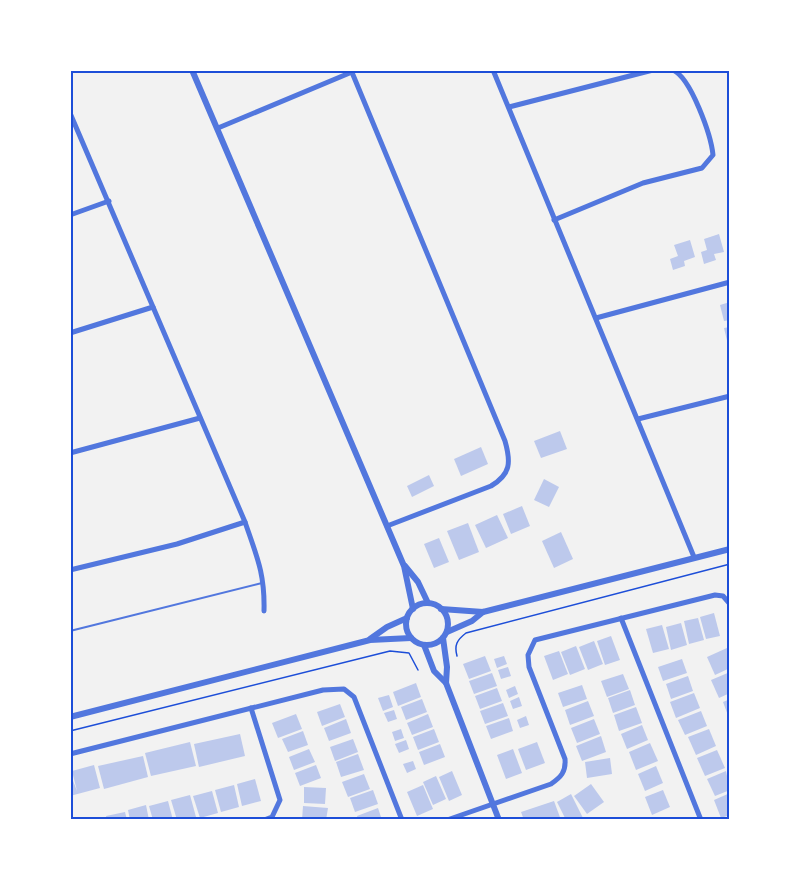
<svg xmlns="http://www.w3.org/2000/svg" width="800" height="890" font-family="Raleway,sans-serif">
	<style>
		.building { fill: #bdc9ec }
		.lines { fill: none; stroke-linecap: round; stroke-linejoin: round }
		.path { stroke: #1d4ed8; stroke-width: 1.5 }
		.service { stroke: #5277de; stroke-width: 2 }
		.minor { stroke: #5277de; stroke-width: 5 }
		.tertiary { stroke: #5277de; stroke-width: 6 }
		.neatline { fill: none; stroke: #1d4ed8; stroke-width: 2 }
	</style>
	<rect width="100%" height="100%" fill="#f2f2f2"/>
	<g class="building">
		<path d="M719,234L724,252L714,254L716,260L704,264L701,252L707,250L704,239Z"/>
		<path d="M690,240L695,257L684,261L685,266L673,270L670,259L678,256L674,245Z"/>
		<path d="M730,302V320L724,321L720,305Z"/>
		<path d="M730,327V349H729L724,328Z"/>
		<path d="M560,431L567,449L541,458L534,441Z"/>
		<path d="M481,447L488,464L461,476L454,459Z"/>
		<path d="M429,475L434,486L412,497L407,486Z"/>
		<path d="M544,479L559,487L549,507L534,500Z"/>
		<path d="M522,506L530,526L511,534L503,514Z"/>
		<path d="M497,515L508,538L486,548L475,525Z"/>
		<path d="M468,523L479,552L459,560L447,531Z"/>
		<path d="M561,532L573,559L554,568L542,541Z"/>
		<path d="M439,538L449,562L434,568L424,544Z"/>
		<path d="M714,613L720,636L706,639L700,617Z"/>
		<path d="M698,618L704,640L689,644L684,621Z"/>
		<path d="M681,623L687,645L671,650L666,627Z"/>
		<path d="M662,625L669,649L653,653L646,629Z"/>
		<path d="M611,636L620,660L605,665L597,641Z"/>
		<path d="M594,641L603,664L588,670L579,647Z"/>
		<path d="M576,646L585,669L570,675L561,652Z"/>
		<path d="M727,648L730,668L715,675L707,657Z"/>
		<path d="M559,651L568,674L553,680L544,656Z"/>
		<path d="M485,656L491,671L469,679L463,664Z"/>
		<path d="M504,656L507,664L497,668L494,659Z"/>
		<path d="M682,659L687,673L663,681L658,667Z"/>
		<path d="M508,667L511,676L501,679L498,670Z"/>
		<path d="M730,672V693L719,698L711,680Z"/>
		<path d="M492,673L497,686L474,694L469,681Z"/>
		<path d="M623,674L629,689L607,697L601,681Z"/>
		<path d="M688,676L693,691L671,699L666,684Z"/>
		<path d="M416,683L421,697L398,706L393,692Z"/>
		<path d="M582,685L587,699L563,707L558,693Z"/>
		<path d="M515,686L518,694L509,698L506,690Z"/>
		<path d="M497,688L502,701L480,709L475,696Z"/>
		<path d="M630,690L635,705L613,713L608,698Z"/>
		<path d="M694,693L700,708L676,718L670,702Z"/>
		<path d="M389,695L393,707L383,711L378,698Z"/>
		<path d="M519,697L522,706L513,709L510,701Z"/>
		<path d="M422,699L427,712L406,720L401,707Z"/>
		<path d="M730,699V718H729L723,702Z"/>
		<path d="M588,701L594,716L570,725L565,710Z"/>
		<path d="M503,703L508,716L485,724L480,711Z"/>
		<path d="M340,704L345,717L322,726L317,712Z"/>
		<path d="M636,707L642,723L619,731L614,715Z"/>
		<path d="M394,710L397,719L388,722L384,713Z"/>
		<path d="M701,711L707,726L685,735L678,720Z"/>
		<path d="M296,714L302,729L278,738L272,723Z"/>
		<path d="M428,714L433,727L412,735L407,723Z"/>
		<path d="M526,716L529,725L520,728L517,720Z"/>
		<path d="M509,718L513,731L491,739L486,726Z"/>
		<path d="M346,719L351,733L329,741L324,728Z"/>
		<path d="M594,719L600,734L577,743L571,728Z"/>
		<path d="M642,725L648,740L627,749L621,734Z"/>
		<path d="M401,729L404,738L395,741L392,732Z"/>
		<path d="M434,729L439,742L418,750L413,737Z"/>
		<path d="M709,729L716,746L696,755L688,737Z"/>
		<path d="M303,731L308,745L288,752L282,739Z"/>
		<path d="M240,734L245,756L199,767L194,744Z"/>
		<path d="M601,736L606,752L582,761L576,746Z"/>
		<path d="M353,739L358,752L335,761L330,747Z"/>
		<path d="M406,740L409,749L399,753L395,744Z"/>
		<path d="M190,742L196,766L151,776L145,753Z"/>
		<path d="M537,742L545,763L526,770L518,749Z"/>
		<path d="M650,743L658,761L636,770L629,752Z"/>
		<path d="M440,744L445,757L424,765L419,752Z"/>
		<path d="M309,749L315,762L294,770L289,757Z"/>
		<path d="M513,749L522,773L506,779L497,755Z"/>
		<path d="M717,750L725,768L705,776L697,758Z"/>
		<path d="M358,754L364,770L341,777L336,762Z"/>
		<path d="M143,756L148,777L104,789L98,766Z"/>
		<path d="M610,758L612,774L587,778L585,762Z"/>
		<path d="M413,761L416,769L407,773L403,764Z"/>
		<path d="M94,765L100,788L70,796V773L77,791L72,771Z"/>
		<path d="M316,765L321,778L300,786L295,773Z"/>
		<path d="M656,766L663,783L645,791L638,774Z"/>
		<path d="M452,771L462,795L449,801L439,777Z"/>
		<path d="M726,771L730,790L715,796L707,779Z"/>
		<path d="M364,774L370,789L348,797L342,782Z"/>
		<path d="M436,776L446,799L433,805L423,782Z"/>
		<path d="M255,779L261,801L242,806L237,784Z"/>
		<path d="M591,784L604,802L587,814L574,796Z"/>
		<path d="M234,785L239,807L221,812L215,790Z"/>
		<path d="M423,785L433,809L417,816L407,792Z"/>
		<path d="M304,787L326,788L325,804L304,803Z"/>
		<path d="M373,790L378,804L355,812L350,798Z"/>
		<path d="M663,790L670,807L652,815L645,797Z"/>
		<path d="M212,791L218,813L200,818L193,796Z"/>
		<path d="M730,793V815L721,818L714,800Z"/>
		<path d="M571,794L584,820H566L557,802Z"/>
		<path d="M190,795L196,817L177,820L171,800Z"/>
		<path d="M168,801L173,820H153L149,806Z"/>
		<path d="M554,801L561,820H524L521,812Z"/>
		<path d="M146,805L149,820H130L128,810Z"/>
		<path d="M303,806L328,808L326,820H302Z"/>
		<path d="M378,808L382,820H358L357,816Z"/>
		<path d="M125,812L127,820H107L106,816Z"/>
	</g>
	<g class="lines">
		<g class="path">
			<path d="M457,656C454,645 457,640 466,633L730,564"/>
			<path d="M70,731L390,651L409,653L418,670"/>
		</g>
		<path class="service" d="M70,631L262,583"/>
		<g class="minor">
			<path d="M351,70L505,441C511,462 511,474 491,486L387,526"/>
			<path d="M493,70L694,557"/>
			<path d="M509,107L653,70"/>
			<path d="M70,113L245,522C257,557 265,574 264,611"/>
			<path d="M218,128L352,72"/>
			<path d="M70,215L109,201"/>
			<path d="M554,220L643,183L702,168L713,155C711,135 691,78 673,70"/>
			<path d="M596,318L730,282"/>
			<path d="M70,333L153,307"/>
			<path d="M638,419L730,396"/>
			<path d="M70,453L200,418"/>
			<path d="M70,570L177,544L245,522"/>
			<path d="M621,618L701,820"/>
			<path d="M251,708L280,800L272,817L264,820"/>
			<path d="M70,754L323,690L344,689L354,697L402,820"/>
			<path d="M447,820L551,784C561,777 566,772 565,759L529,667L528,655L535,640L715,595L723,596L730,604"/>
		</g>
		<g class="tertiary">
			<path d="M192,70L404,566L413,609"/>
			<path d="M405,566L418,582L428,603"/>
			<circle cx="427" cy="624" r="21"/>
			<path d="M441,609L483,612L730,549"/>
			<path d="M447,632L472,621L483,612"/>
			<path d="M443,638L447,667L446,683L499,820"/>
			<path d="M370,639L387,627L407,618"/>
			<path d="M424,645L434,671L446,683"/>
			<path d="M70,717L370,640L411,638"/>
		</g>
	</g>
	<rect width="800" height="890" fill="none" stroke="#ffffff" stroke-width="144"/>
	<rect x="72" y="72" width="656" height="746" class="neatline"/>
</svg>
